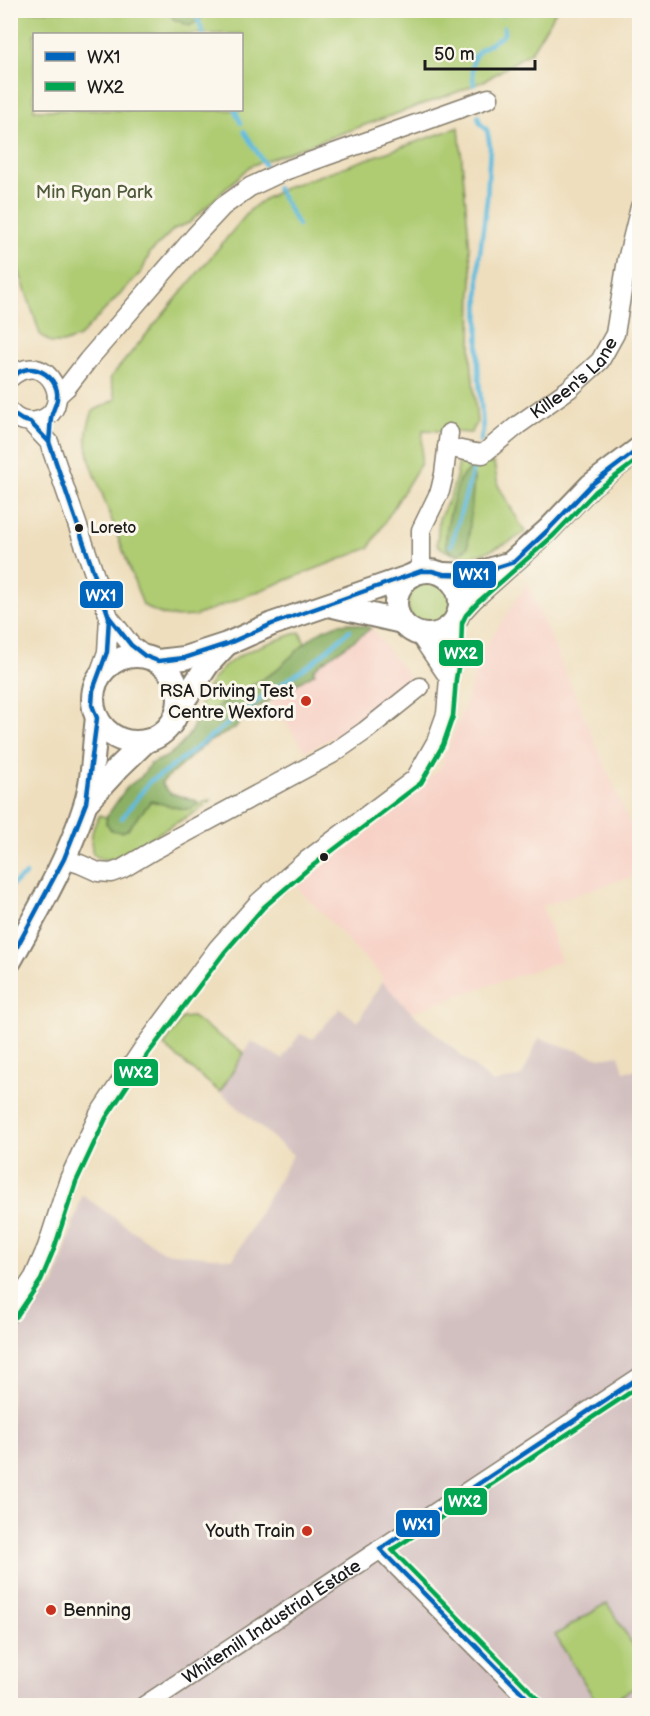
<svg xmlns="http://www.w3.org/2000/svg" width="650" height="1716" font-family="'Balsamiq Sans',sans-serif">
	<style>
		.built { fill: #f7d1c6 }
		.industrial { fill: #d2bfbf }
		.green { fill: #afcc73; stroke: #667448; stroke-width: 1.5; fill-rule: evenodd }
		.forest { fill: #8bb065; stroke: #546640; stroke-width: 1.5 }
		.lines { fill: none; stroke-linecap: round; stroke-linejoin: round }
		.stream { stroke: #60bbde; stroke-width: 4.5 }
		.minor-casing { stroke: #857d6c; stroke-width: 21 }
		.major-casing { stroke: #857d6c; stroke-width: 26 }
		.minor { stroke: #fff; stroke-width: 18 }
		.major { stroke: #fff; stroke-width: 22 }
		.bus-1-casing { stroke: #fbf7ec; stroke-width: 9 }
		.bus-2-casing { stroke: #fbf7ec; stroke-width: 9 }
		.bus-1 { stroke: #0065bd; stroke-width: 4.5 }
		.bus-2 { stroke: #00a651; stroke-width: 4.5 }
		.bus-dot { fill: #1c1c1c; stroke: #fbf7ec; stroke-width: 2 }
		.poi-dot { fill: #c8321e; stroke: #fbf7ec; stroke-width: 2 }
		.labels { text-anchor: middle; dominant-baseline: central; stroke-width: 6; stroke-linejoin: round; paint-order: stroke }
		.bus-label { font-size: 16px; fill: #1c1c1c; stroke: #fbf7ec; text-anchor: start }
		.park-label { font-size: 18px; fill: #4f5a3a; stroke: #fbf7ec }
		.street-label { font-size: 18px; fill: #1c1c1c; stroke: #fbf7ec }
		.poi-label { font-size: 18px; fill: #1c1c1c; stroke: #fbf7ec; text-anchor: end }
		.line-badge { stroke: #fbf7ec; stroke-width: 2 }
		.badge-label { font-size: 16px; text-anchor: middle; font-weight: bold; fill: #fff }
	</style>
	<rect width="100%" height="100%" fill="#fbf7ec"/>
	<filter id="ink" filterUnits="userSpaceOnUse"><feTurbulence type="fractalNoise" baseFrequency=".0167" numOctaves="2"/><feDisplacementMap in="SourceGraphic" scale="12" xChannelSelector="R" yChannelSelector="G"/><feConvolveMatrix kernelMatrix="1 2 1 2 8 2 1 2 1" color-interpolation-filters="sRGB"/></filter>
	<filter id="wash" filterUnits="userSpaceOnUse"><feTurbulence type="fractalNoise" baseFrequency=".008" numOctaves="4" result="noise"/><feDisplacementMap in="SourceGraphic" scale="24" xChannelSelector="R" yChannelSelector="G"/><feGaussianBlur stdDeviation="1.35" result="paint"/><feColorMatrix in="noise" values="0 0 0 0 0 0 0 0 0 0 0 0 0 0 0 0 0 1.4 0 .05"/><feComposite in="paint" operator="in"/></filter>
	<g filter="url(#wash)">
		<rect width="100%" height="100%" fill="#eedebd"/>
		<g class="built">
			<path d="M527,583L639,846V874L542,906L561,961L411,1012L382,981L381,975L296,886L401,806L440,768L465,706L480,656Z"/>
			<path d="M371,628L410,678L343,732L306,751L270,701L314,673L313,671L323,661L357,640Z"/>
		</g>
		<path class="industrial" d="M382,981L411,1012L493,1083L522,1076L539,1038L600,1058L619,1055L624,1071L639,1070V1705L11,1706V1334L55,1283L82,1195L163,1252L233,1259L293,1155L220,1092L251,1041L282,1059L300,1034L313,1039L340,1008L358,1022Z"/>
		<g class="green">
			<path d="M10,11H556L531,52L486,80L460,91L250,166L189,223L174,229L150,253L142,271L79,337L63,343H51L40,334L11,247ZM34,34H242V110H34Z"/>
			<path d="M459,127L472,273L471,359L477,423L471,433L423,430L421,463L369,548L195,616C172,618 162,617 143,605L90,461C85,439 85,432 93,411L116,399L110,378L251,209L263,200L287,187Z"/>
			<path d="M459,461L494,463L498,485L525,532C516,539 510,542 500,546C477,557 460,563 437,545L439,519L450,497L457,474Z"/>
			<circle cx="430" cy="604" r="22"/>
			<path d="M300,632L305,644L274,672L196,720C209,659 248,650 300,632Z"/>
			<path d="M213,799L197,811L117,857C107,861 101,860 93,854C89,840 92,827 100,815L107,818L106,823L128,830L136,816L151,801L183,809H190L198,804Z"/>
			<path d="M192,1017L244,1053L220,1092L164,1046L182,1018Z"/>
			<path d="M607,1603L639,1655V1685L606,1705H598L555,1635Z"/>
		</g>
		<g class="forest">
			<path d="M170,11H202L203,17L190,26L173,19Z"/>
			<path d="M472,467L474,479L468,547L461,553C457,554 452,553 448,549C440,540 456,493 459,480L464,474Z"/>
			<path d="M351,623L371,628C352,644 330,654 313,670L315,673L250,712L234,729L208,742L161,783L170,793L196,801L198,804L190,809H183L151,801C147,806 128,830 125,831C121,833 115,831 111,830L106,823L107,816L127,787L141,777L150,764L166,757L180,746L190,733L196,720L274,672L311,638L323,630L338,624Z"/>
		</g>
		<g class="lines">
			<g class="stream">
				<path d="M195,10L203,34"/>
				<path d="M502,10V15"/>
				<path d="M474,85C469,52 475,53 501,37L504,34V27"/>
				<path d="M235,110L241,123"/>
				<path d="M478,116L480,123L487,130L490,146L487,199L479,260L478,365L483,430L480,441"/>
				<path d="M244,131L265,165"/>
				<path d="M277,188L298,225"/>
				<path d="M451,546L474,466"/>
				<path d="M122,818L150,781L165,772L265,695L312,663L350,630"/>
				<path d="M10,887L26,874"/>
			</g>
		</g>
	</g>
	<g filter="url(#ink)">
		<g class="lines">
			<g class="minor-casing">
				<g id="minor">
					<path d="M10,378C48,344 79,412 36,421C26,423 17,420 10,412"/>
					<path d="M57,396L67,387L88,360L195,236L222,207L250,187L284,171L489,98"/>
					<path d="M30,422L49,442L109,617L131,645L145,656"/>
					<path id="s1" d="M447,447L475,453L483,454L518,425L569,389L600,361L615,334L627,260L640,207"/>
					<path d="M421,571V530L440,491L444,474L449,433"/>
					<path d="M419,634L449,678"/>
					<path d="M98,677L107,652L109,617"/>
					<path d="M64,859L80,864L98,872L111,873L122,869L154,850L332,754L365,731L420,687"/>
					<path d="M10,1313L34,1277L47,1247L69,1179L99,1114L142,1050L218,948L259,902L302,864L415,779L436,742L446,714L449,678L454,651L455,621"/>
					<path d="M380,1549L535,1706"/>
					<path id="s2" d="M144,1706L640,1377"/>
				</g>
			</g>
			<g class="major-casing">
				<g id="major">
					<circle cx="428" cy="603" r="32"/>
					<path d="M443,574L473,575L504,565"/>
					<path d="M329,605L402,622"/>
					<path d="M460,611L473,597L548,530L591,485L640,448"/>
					<circle cx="136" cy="699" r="43"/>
					<path d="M158,661L184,658L227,644L272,624L411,576"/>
					<path d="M177,711L208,664L226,645"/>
					<path d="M86,803L119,767L146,741"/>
					<path d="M10,961C38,911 68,860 85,805C94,777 93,746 97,718"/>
				</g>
			</g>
			<use href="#minor" class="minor"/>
			<use href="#major" class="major"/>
			<g class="bus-1-casing">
				<g id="bus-1">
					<path d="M10,378C19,371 27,367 37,370C50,374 59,386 57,399C56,406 52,411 51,418C50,426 50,434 49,442"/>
					<path d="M10,412L22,420L30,422L49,442L109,617L131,645L145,656L158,661L184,658L227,644L272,624L421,571H432L443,574L473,575L514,562L548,530L591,485L640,448"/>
					<path d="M10,960L64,859L86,803L97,718L92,705L93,690L107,652L109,617"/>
					<path d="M535,1706L380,1549L640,1377"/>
				</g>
			</g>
			<g class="bus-2-casing">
				<g id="bus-2">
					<path d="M16,1317L41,1280L54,1249L76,1182L106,1118L148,1054L224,953L264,907L307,870L421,783L443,745L453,716L456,679L461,652L462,623L466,615L478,602L553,536L596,491L640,458"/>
					<path d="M540,1701L392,1550L640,1386"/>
				</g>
			</g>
			<use href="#bus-1" class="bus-1"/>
			<use href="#bus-2" class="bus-2"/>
		</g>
	</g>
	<g class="bus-dot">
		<circle cx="79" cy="528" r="5"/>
		<circle cx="324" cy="857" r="5"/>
	</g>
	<g class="poi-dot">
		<circle cx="306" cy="701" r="6"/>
		<circle cx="307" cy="1531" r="6"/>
		<circle cx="51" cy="1610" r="6"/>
	</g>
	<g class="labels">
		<g class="bus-label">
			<text x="90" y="528">Loreto</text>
		</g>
		<g class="park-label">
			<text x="94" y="192">Min Ryan Park</text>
		</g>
		<g class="street-label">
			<text stroke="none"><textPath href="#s1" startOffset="156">Killeen's Lane</textPath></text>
			<text stroke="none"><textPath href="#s2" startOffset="153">Whitemill Industrial Estate</textPath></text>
		</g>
		<g class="poi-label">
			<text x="294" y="691">RSA Driving Test<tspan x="294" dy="21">Centre Wexford</tspan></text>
			<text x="295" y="1531">Youth Train</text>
			<text x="63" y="1610" text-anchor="start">Benning</text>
		</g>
	</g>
	<g class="line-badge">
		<rect x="452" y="560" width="45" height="29" rx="6" fill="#0065bd"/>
		<rect x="79" y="580" width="45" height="29" rx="6" fill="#0065bd"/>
		<rect x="438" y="639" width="46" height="28" rx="6" fill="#00a651"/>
		<rect x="113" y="1058" width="46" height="29" rx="6" fill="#00a651"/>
		<rect x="443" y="1487" width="45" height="29" rx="6" fill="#00a651"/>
		<rect x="395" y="1509" width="46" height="29" rx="6" fill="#0065bd"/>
	</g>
	<g class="badge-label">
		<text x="474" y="580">WX1</text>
		<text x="101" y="601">WX1</text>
		<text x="461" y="659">WX2</text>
		<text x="136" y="1078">WX2</text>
		<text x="465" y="1507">WX2</text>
		<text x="418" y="1530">WX1</text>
	</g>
	<rect width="650" height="1716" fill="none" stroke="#fbf7ec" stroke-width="36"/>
	<rect x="33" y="33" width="210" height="78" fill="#fbf7ec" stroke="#a29f99" stroke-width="1.5"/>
	<rect x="45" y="52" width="30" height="9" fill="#0065bd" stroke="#a29f99" stroke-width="1.5"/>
	<text x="87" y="63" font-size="18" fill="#1c1c1c">WX1</text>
	<rect x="45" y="82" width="30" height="9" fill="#00a651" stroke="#a29f99" stroke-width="1.5"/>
	<text x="87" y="93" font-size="18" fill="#1c1c1c">WX2</text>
	<path d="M425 60v9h110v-9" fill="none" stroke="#1c1c1c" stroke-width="3"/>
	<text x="434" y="60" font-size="18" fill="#1c1c1c" stroke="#fbf7ec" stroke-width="4.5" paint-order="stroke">50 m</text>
</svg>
